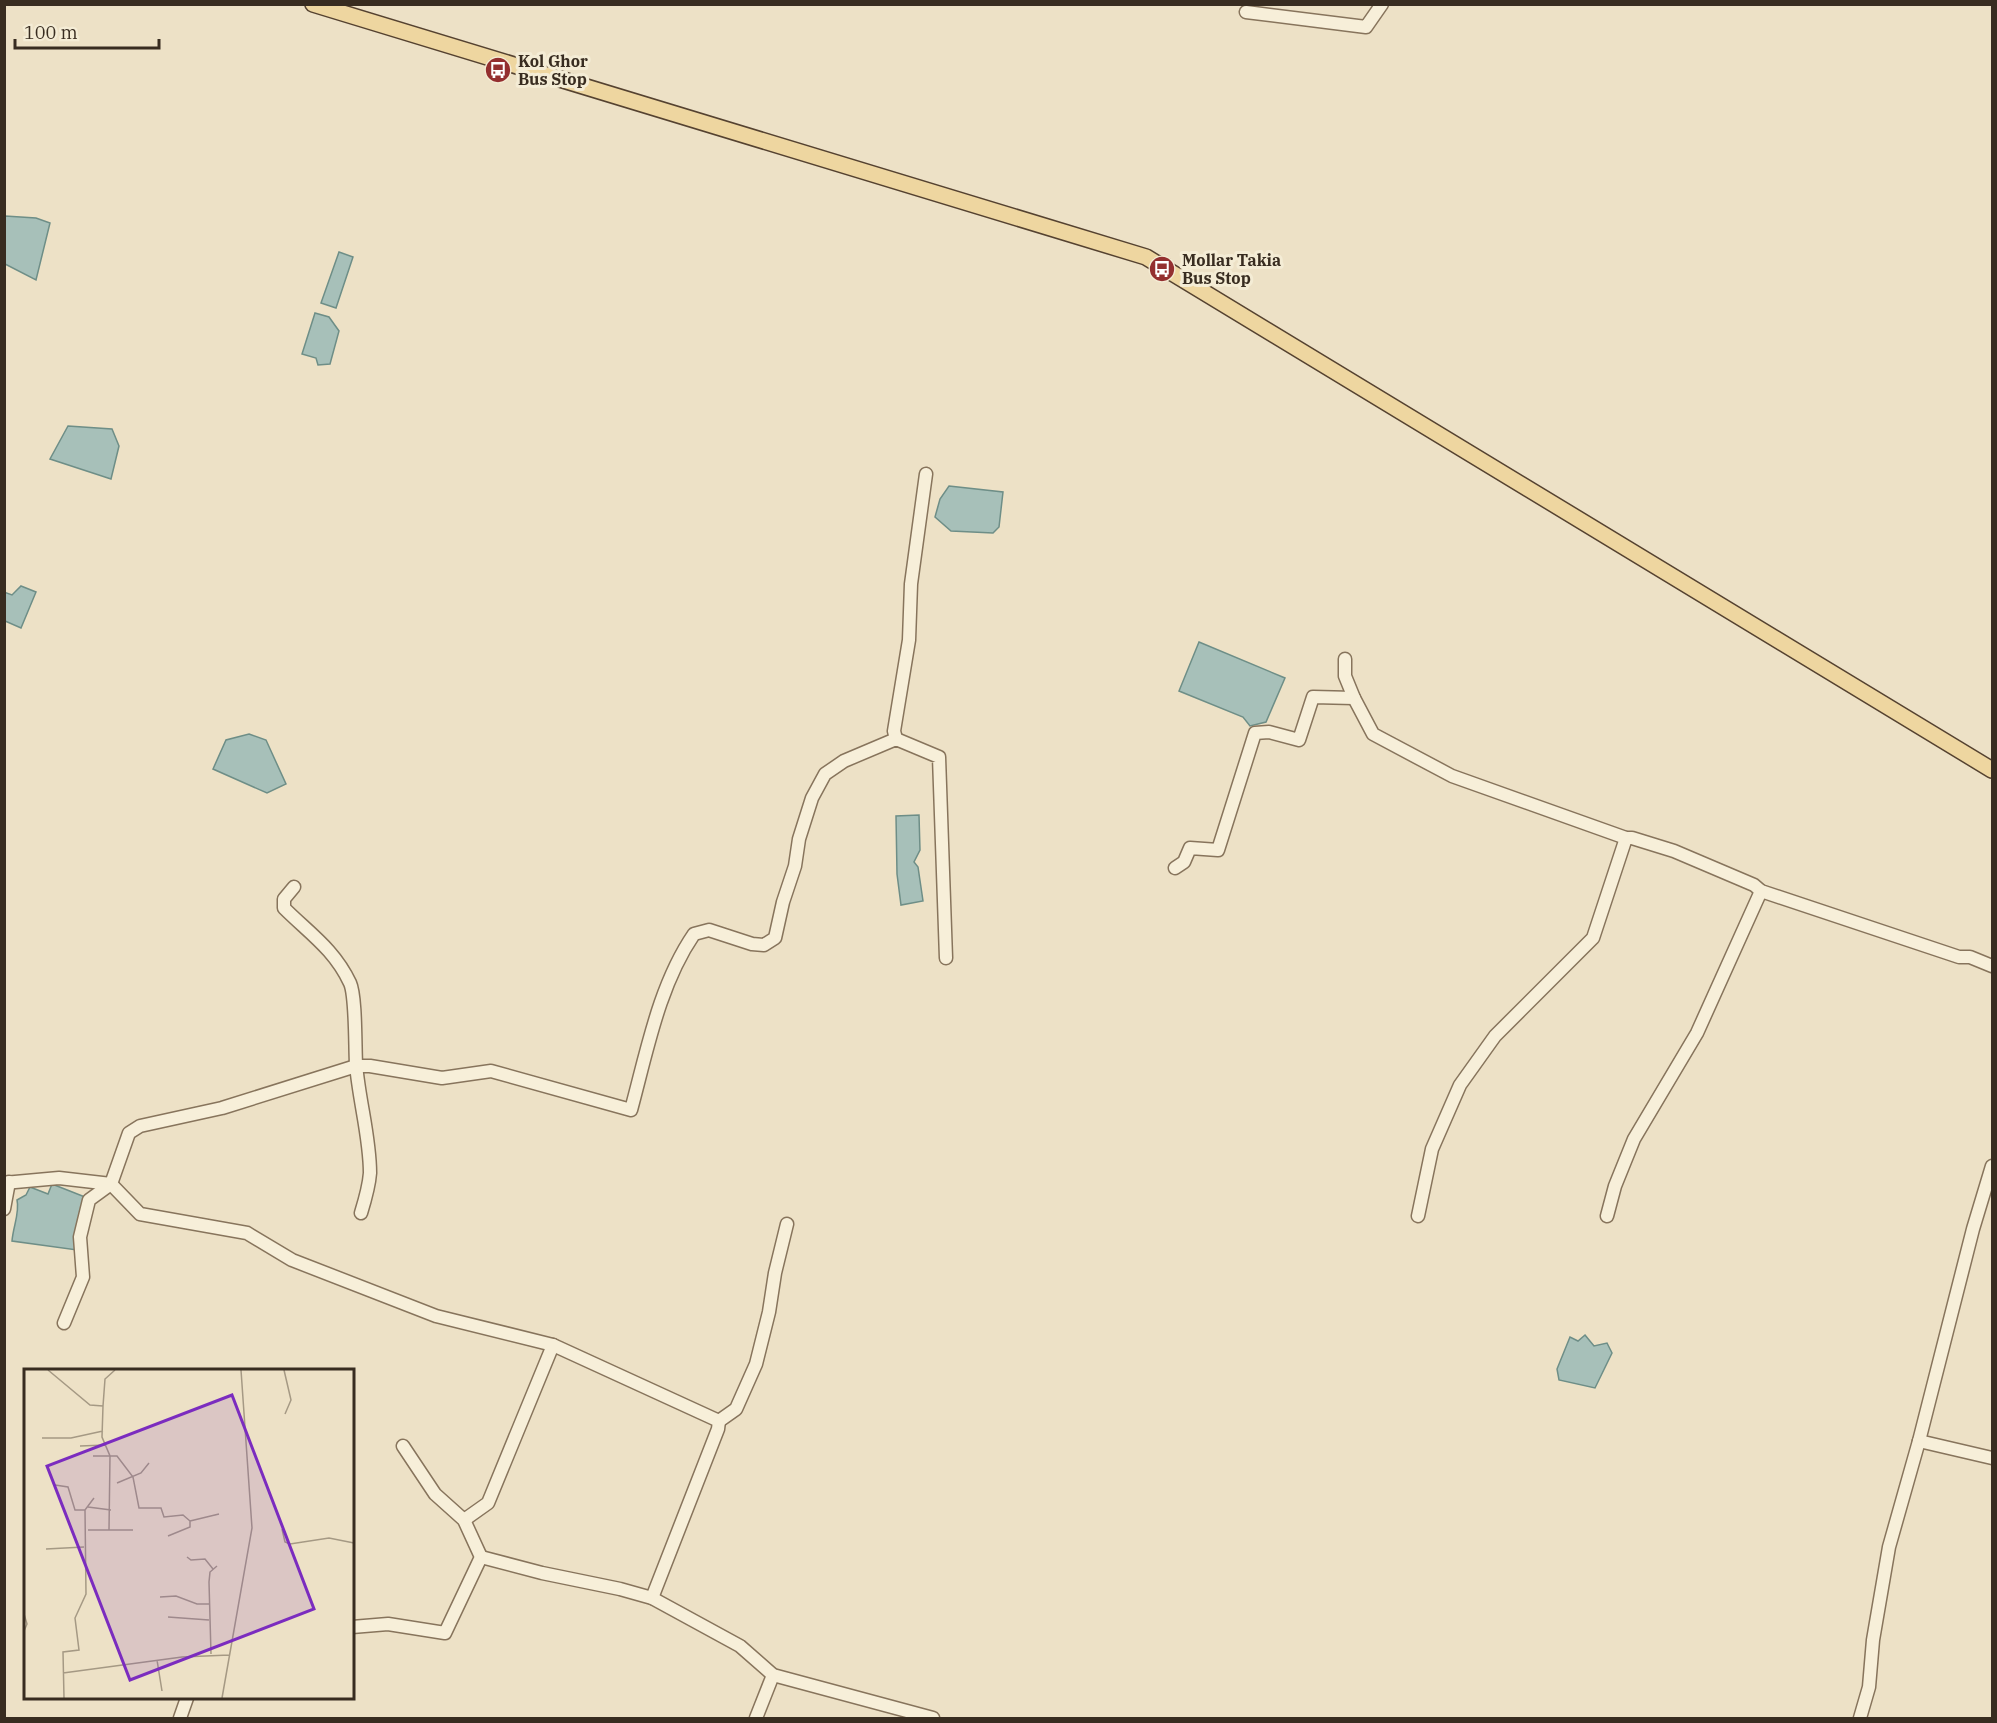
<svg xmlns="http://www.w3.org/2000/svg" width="1997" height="1723" font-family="'IBM Plex Serif',serif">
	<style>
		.water { fill: #a7c0b9; stroke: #6e8e87; stroke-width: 1.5 }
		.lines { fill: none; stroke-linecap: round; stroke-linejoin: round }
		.minor-casing { stroke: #87745c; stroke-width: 15 }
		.major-casing { stroke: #554230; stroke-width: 18 }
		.minor { stroke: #f7efd9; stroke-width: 12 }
		.major { stroke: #eed6a0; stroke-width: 15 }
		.labels { text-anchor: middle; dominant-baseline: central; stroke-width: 6; stroke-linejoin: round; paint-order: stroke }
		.poi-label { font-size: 16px; font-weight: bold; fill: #382c20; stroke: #f4ecd5; text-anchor: start }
		.inset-road { fill: none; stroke: #a59984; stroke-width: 1.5 }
		.view { fill: #7b2cbf; fill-opacity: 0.15; stroke: #7b2cbf; stroke-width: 3 }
		.inset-edge { fill: none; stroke: #382c20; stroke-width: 3 }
	</style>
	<rect width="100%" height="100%" fill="#ede1c6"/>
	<g class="water">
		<path d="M5,216L36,218L50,223L36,280L5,264Z"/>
		<path d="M339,252L353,257L336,308L321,303Z"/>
		<path d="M315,313L329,317L339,331L330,364L318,365L316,358L302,354Z"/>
		<path d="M68,426L112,429L119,446L111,479L50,459Z"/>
		<path d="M949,486L1003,492L999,527L993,533L951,531L935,517L940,499Z"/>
		<path d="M21,586L36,592L21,628L5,621L4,592L12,595Z"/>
		<path d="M1199,642L1285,678L1266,722L1250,726L1243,717L1179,691Z"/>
		<path d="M249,734L266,740L286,784L267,793L213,769L226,740Z"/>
		<path d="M919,815L920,850L914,862L918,867L923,901L901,905L897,874L896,816Z"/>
		<path d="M52,1184L85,1197L77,1250L12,1241C13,1227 20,1212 17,1200L26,1195L30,1187L48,1194Z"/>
		<path d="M1585,1335L1594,1346L1607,1343L1612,1353L1595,1388L1559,1380L1557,1369L1570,1337L1578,1341Z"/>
	</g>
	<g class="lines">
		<g class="minor-casing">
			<g id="minor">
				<path d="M1246,12L1366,27L1382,4"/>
				<path d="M1345,659V676L1354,698L1373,734L1452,776L1626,838H1632L1674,851L1754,885L1761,891L1959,957H1970L1992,966"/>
				<path d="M896,739L894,731L909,640L911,584L926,474"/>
				<path d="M1175,868L1184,862L1190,848L1218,850L1255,733L1269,732L1299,740L1313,697L1354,698"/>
				<path d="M294,887L284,899V908C309,933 334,949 350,983C356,996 355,1046 356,1064C359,1101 370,1137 370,1173C369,1187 365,1200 361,1213"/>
				<path d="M4,1183L59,1178L111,1184L140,1214L247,1233L292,1260L436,1316L553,1345L719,1421L718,1429L652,1598"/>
				<path d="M4,1209L9,1182"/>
				<path d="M1418,1216L1432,1149L1460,1085L1495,1036L1593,938L1626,838"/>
				<path d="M1607,1216L1615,1186L1634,1139L1697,1033L1761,891"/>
				<path d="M64,1323L83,1277L80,1237L89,1200L111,1184L129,1133L140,1126L222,1108L356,1066H370L442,1078L491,1071L631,1110C647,1051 659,985 694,934L709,930L752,944L764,945L775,938L783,902L795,866L799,839L812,798L825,774L844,761L896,739L939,757L946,958"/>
				<path d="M719,1421L736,1409L756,1364L769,1312L775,1273L787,1224"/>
				<path d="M1919,1441L1992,1458"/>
				<path d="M464,1520L488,1503L553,1345"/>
				<path d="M481,1557L542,1573L620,1589L652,1598L740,1646L773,1675L933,1718"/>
				<path d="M352,1627L388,1624L445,1633L481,1557L464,1520L435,1494L403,1446"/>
				<path d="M180,1718L187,1698"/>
				<path d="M756,1718L773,1675"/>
				<path d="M1860,1718L1869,1687L1873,1640L1889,1547L1919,1441L1973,1229L1992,1166"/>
			</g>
		</g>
		<g class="major-casing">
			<path id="major" d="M313,4L1146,257L1992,770"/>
		</g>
		<use href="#minor" class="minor"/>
		<use href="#major" class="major"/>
	</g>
	<defs>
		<g id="bus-disc" transform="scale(1.35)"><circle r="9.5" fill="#942f2f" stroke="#f4ecd5"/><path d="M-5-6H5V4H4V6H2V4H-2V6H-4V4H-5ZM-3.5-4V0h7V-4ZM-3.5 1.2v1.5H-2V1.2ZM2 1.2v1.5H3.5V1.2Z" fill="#fff"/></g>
	</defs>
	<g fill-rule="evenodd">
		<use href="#bus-disc" x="498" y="70"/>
		<use href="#bus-disc" x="1162" y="269"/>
	</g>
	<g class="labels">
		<g class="poi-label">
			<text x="518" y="61">Kol Ghor<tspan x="518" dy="18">Bus Stop</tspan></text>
			<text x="1182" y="260">Mollar Takia<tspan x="1182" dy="18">Bus Stop</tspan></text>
		</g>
	</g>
	<g transform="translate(24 1369)">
		<rect width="330" height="330" fill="#ede1c6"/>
		<path class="inset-road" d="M24,1L66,36L79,37M260,1L267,31L261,45M18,69H47L79,62M56,77L82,76M69,87H93L109,108L115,139H137L140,148L159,146L166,152V158L144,167M93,114L117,104L125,94M31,116L44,118L51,141H61L70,129M64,138L87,141M166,152L195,145M258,160L261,173L266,175L305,169L330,174M64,161H85L86,87L78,68L79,37L81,10L91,1M85,161H109M22,180L60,178M163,188L167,191L181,190L189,200M136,228L152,227L173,235H185M0,245L3,255L0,262M144,248L185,251M187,285L185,213L186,203L193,197M133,291L138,322M39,304L158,288L205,286M40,329L39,283L55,281L51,249L62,225L61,141M198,329L228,159L217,1"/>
		<path class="view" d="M208,26L290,240L106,311L23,97Z"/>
		<rect width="330" height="330" class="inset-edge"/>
	</g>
	<rect width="1997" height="1723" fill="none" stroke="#382c20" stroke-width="12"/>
	<path d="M15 39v9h144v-9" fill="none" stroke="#382c20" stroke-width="3"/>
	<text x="24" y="39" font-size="18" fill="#382c20" stroke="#f4ecd5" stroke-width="4.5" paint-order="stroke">100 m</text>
</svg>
